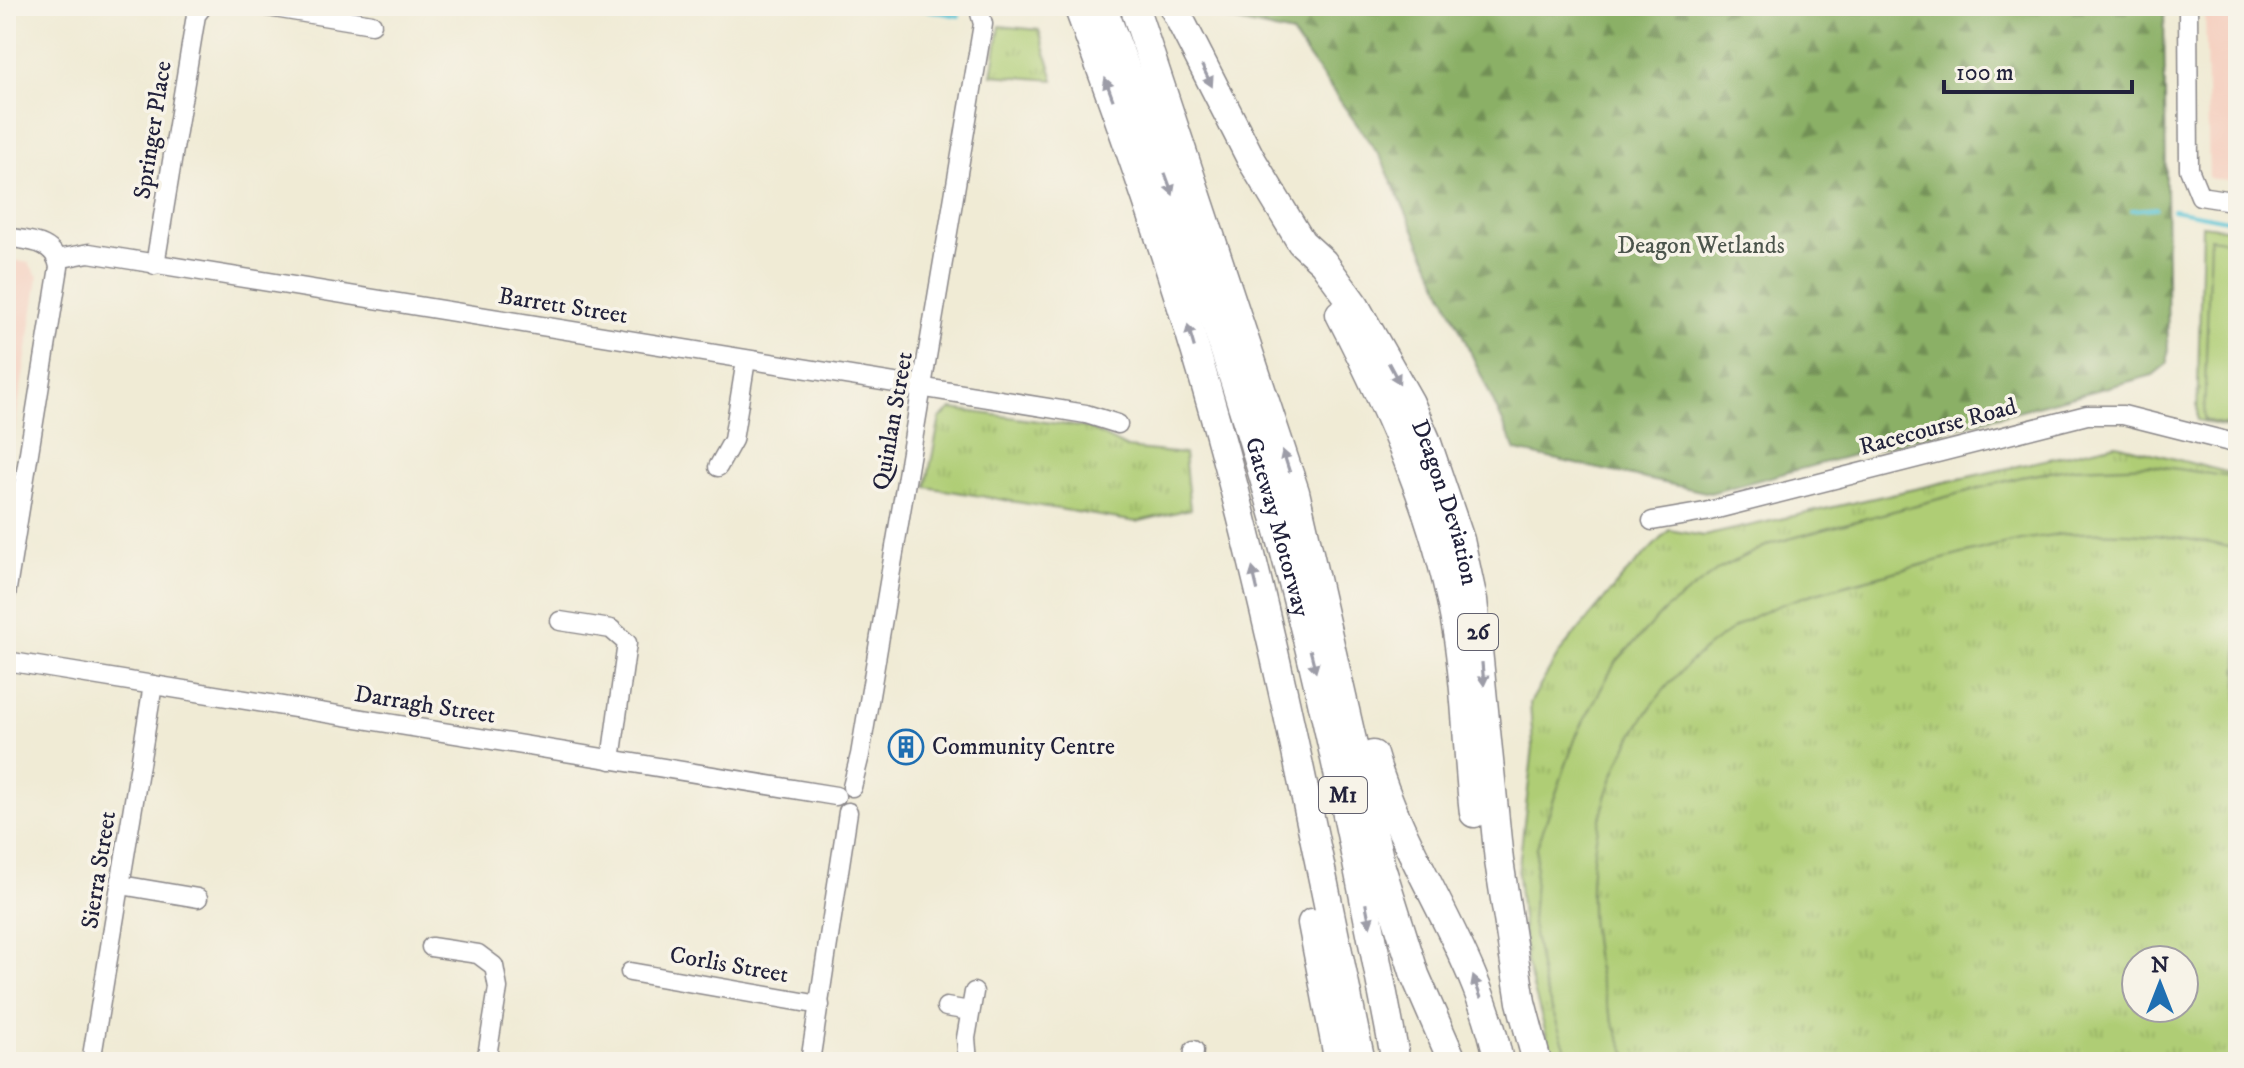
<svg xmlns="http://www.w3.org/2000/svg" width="2244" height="1068" font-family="'IM FELL DW Pica',serif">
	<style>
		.built { fill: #f5d2c2 }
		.grass { fill: url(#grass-tufts); stroke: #687858; stroke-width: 2; fill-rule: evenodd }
		.forest { fill: url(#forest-firs); stroke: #566950; stroke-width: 2 }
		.garden { fill: #afcd74; stroke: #687858; stroke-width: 2 }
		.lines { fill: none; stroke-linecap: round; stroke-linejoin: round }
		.stream { stroke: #5cc5d7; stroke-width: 4 }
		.minor-casing { stroke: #898688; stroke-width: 21 }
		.highway-casing { stroke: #898688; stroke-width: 31 }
		.minor { stroke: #fff; stroke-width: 18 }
		.highway { stroke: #fff; stroke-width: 28 }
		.oneway { fill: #9c9ca7 }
		.labels { text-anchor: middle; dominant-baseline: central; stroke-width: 7; stroke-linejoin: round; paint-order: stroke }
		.shield { fill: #f7f3e8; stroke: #62616f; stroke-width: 2 }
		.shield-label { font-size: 22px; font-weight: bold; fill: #22223b }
		.street-label { font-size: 24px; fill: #22223b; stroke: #f7f3e8 }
		.park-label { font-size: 24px; fill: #4c554c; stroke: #f7f3e8 }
		.poi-label { font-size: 24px; fill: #22223b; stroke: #f7f3e8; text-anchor: start }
	</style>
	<defs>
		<pattern id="grass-tufts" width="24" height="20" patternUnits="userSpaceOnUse" patternTransform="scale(2)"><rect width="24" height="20" fill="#afcd74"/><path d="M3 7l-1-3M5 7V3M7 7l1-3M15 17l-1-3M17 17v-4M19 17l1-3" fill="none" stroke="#96b065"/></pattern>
		<pattern id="forest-firs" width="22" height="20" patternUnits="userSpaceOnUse" patternTransform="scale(2)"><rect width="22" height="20" fill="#8bb066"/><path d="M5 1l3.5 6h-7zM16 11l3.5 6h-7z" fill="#718f55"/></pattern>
	</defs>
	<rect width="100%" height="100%" fill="#f7f3e8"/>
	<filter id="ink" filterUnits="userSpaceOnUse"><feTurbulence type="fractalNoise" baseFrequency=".0125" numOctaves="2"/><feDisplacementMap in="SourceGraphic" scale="16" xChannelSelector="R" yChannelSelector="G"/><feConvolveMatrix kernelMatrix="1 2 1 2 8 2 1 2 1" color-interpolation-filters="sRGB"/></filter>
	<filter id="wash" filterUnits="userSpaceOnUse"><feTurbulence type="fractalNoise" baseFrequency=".006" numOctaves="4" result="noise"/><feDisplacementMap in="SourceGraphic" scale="32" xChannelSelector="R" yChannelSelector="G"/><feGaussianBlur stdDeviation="1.8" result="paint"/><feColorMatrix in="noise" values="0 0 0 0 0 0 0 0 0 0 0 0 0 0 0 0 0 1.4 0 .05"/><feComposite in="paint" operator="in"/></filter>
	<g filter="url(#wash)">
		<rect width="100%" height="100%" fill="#f0ebd5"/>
		<g class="built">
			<path d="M2205,6H2238V182L2209,178Z"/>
			<path d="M6,259L29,263L38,277L12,448L6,447Z"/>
		</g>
		<g class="grass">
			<path d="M1000,26L1039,30L1054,80L992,75Z"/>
			<path d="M2202,225L2238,230V430L2197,420Z"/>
			<path d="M952,409L1088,428L1127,448L1184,454L1190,509L1136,522L926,487L940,418Z"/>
			<path d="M2116,444L2238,475V1062H1554L1526,962L1518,874L1533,747L1530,703L1560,652L1623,577L1669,530L1704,536ZM2136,960H2184V1008H2136Z"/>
		</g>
		<path class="forest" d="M1212,6H2164L2168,363L2153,375L1710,493L1516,451L1381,158L1292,34L1216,17Z"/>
		<g class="garden">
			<path d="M2210,238L2238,242V428L2204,420Z"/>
			<path d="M2151,465L2238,478V549C2168,532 2087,526 2016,541C1973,550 1930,563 1887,574C1839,587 1788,597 1744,622C1591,712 1551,910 1631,1062H1570L1543,983L1532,923L1537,847L1577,734L1615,663L1665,610L1719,569L1770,544L2021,477L2074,468Z"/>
		</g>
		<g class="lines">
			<g class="stream">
				<path d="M904,6L959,16"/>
				<path d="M2132,210L2156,208"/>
				<path d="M2173,210L2238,222"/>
			</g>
		</g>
	</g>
	<g filter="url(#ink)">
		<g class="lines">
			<g class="minor-casing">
				<g id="minor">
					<path d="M262,6L372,24"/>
					<path d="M2188,6L2189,169L2200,196L2238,202"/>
					<path d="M6,237C28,241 55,240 59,267L6,595"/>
					<path d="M57,259L89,253L1086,414L1118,424"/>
					<path d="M155,265L196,15L203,6"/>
					<path d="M718,467L733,440L746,360"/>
					<path d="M1652,521L1705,512L2087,415H2123L2238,444"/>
					<path d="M560,621L611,629L627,643L611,760"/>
					<path d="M6,661L836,796"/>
					<path d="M852,787L860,755C903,512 942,268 983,24L978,6"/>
					<path d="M121,885L198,898"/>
					<path d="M431,947L478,954L494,966L498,988L486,1062"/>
					<path d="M630,972L820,1005"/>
					<path d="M946,1007L970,1011"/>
					<path d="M91,1062L153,685"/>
					<path d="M810,1062L848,812"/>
					<path d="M968,1062L966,1038L974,992"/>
					<path d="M1193,1062L1194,1050"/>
				</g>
			</g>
			<g class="highway-casing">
				<g id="highway">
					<path d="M1078,6C1133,154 1184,302 1225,454C1279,654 1318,859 1361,1062"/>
					<path id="s1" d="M1102,6C1160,158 1215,311 1261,468C1319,663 1358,862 1396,1062"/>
					<path d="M1134,6L1295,492L1381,867L1415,975L1453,1062"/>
					<path id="s2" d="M1173,6L1251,159L1301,242L1323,262L1355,306L1410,403L1426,440L1460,540L1473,600L1499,861L1521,1002L1537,1062"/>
					<path d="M1340,314C1392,415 1438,518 1457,632C1467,691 1467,753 1474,813"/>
					<path d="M1373,755C1404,862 1478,952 1499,1062"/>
					<path d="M1312,923L1339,1062"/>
				</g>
			</g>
			<use href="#minor" class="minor"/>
			<use href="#highway" class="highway"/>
		</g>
		<defs><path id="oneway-solid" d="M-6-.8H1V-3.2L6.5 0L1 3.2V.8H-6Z" transform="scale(2)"/></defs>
		<g class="oneway">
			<use href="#oneway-solid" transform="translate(1207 76) rotate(64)"/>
			<use href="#oneway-solid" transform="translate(1109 89) rotate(-110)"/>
			<use href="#oneway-solid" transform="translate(1169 184) rotate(70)"/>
			<use href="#oneway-solid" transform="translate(1191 336) rotate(-106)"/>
			<use href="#oneway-solid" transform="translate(1394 373) rotate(62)"/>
			<use href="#oneway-solid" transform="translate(1286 461) rotate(-108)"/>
			<use href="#oneway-solid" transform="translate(1255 579) rotate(-103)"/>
			<use href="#oneway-solid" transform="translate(1313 661) rotate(76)"/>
			<use href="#oneway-solid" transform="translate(1483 674) rotate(85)"/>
			<use href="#oneway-solid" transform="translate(1368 915) rotate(79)"/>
			<use href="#oneway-solid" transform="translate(1477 987) rotate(-110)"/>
		</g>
	</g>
	<defs>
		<g id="building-ring" transform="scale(1.8)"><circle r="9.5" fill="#f7f3e8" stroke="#1f6fb2" stroke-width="1.5"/><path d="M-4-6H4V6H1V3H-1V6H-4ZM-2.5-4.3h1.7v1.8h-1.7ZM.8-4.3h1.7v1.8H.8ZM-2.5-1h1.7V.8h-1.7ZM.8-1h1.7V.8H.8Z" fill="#1f6fb2"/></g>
	</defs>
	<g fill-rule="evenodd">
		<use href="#building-ring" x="906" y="747"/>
	</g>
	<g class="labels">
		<g class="shield">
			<rect x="1458" y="614" width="40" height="36" rx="6"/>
			<rect x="1319" y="777" width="48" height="36" rx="6"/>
		</g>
		<g class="shield-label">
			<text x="1478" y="632">26</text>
			<text x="1343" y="795">M1</text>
		</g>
		<g class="street-label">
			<text transform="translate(153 130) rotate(-81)">Springer Place</text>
			<text transform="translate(563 306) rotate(9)">Barrett Street</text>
			<text transform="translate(893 421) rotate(-80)">Quinlan Street</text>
			<text transform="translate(1938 427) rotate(-15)">Racecourse Road</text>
			<text stroke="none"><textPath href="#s2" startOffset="570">Deagon Deviation</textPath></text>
			<text stroke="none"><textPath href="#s1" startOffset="550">Gateway Motorway</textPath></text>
			<text transform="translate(425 705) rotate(9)">Darragh Street</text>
			<text transform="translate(99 870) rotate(-81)">Sierra Street</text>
			<text transform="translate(729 965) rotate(10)">Corlis Street</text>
		</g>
		<g class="park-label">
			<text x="1701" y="246">Deagon Wetlands</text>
		</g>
		<g class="poi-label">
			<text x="932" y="747">Community Centre</text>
		</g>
	</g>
	<rect width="2244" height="1068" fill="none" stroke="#f7f3e8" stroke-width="32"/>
	<g transform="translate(2160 984)"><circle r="38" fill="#f7f3e8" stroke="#a29fa3" stroke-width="2"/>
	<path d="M0-6L14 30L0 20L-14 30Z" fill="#1f6fb2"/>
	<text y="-12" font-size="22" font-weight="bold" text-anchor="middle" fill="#22223b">N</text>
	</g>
	<path d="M1944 80v12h188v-12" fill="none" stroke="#22223b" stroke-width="4"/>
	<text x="1956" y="80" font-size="24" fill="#22223b" stroke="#f7f3e8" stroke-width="6" paint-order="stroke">100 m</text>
</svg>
